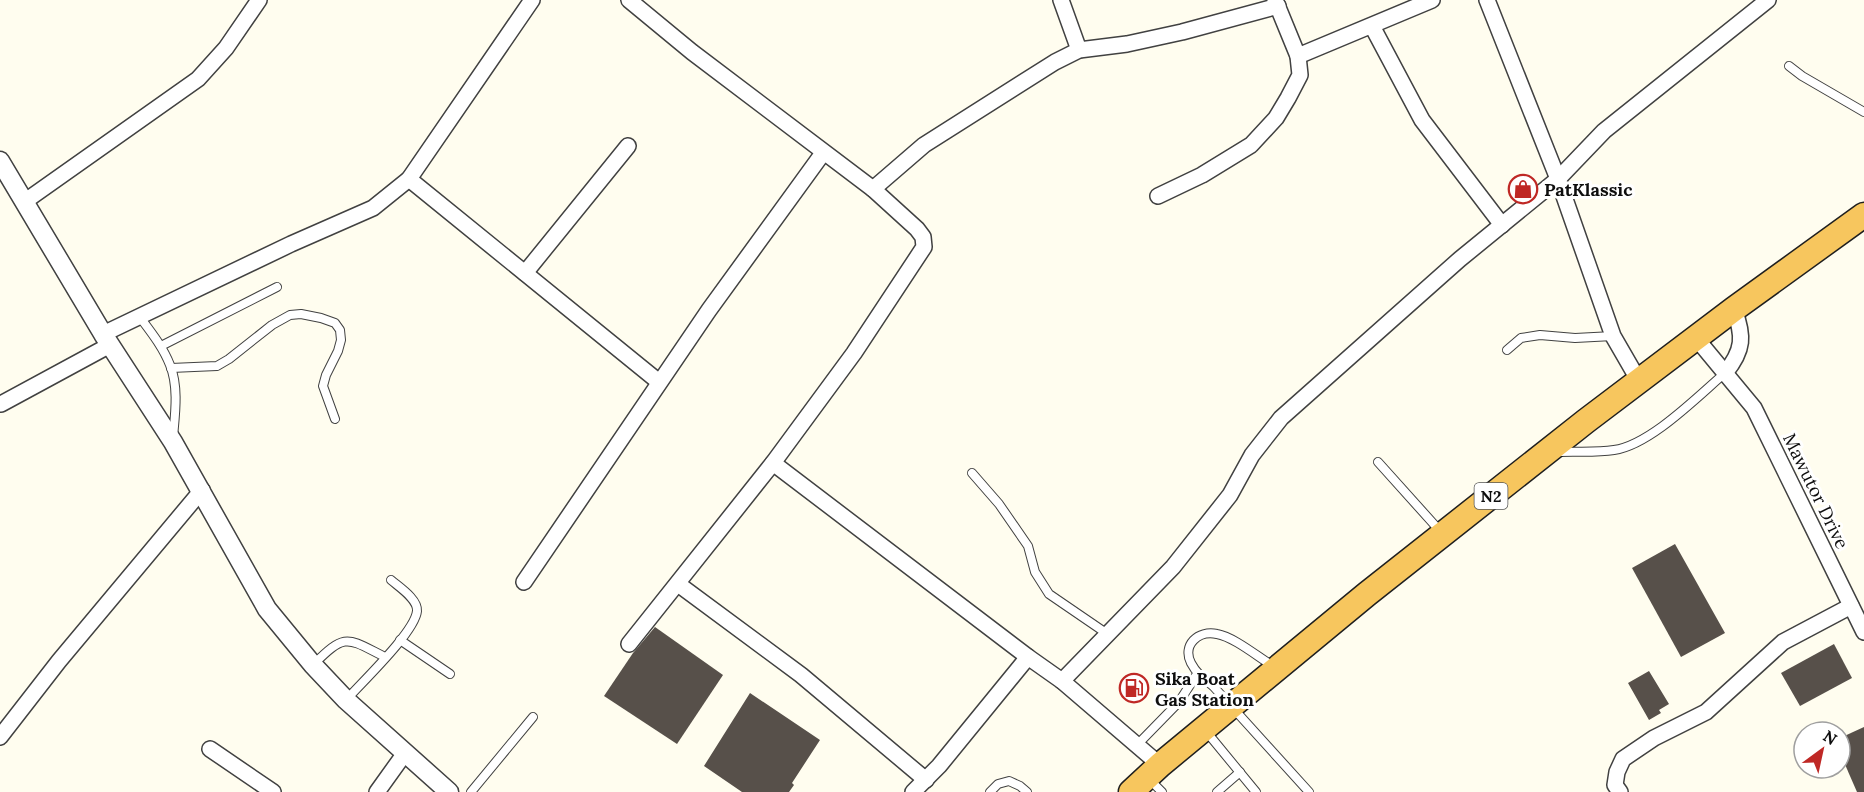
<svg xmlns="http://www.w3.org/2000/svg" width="1864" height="792" font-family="Lora,serif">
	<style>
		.building { fill: #57504a }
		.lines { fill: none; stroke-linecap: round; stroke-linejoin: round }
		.service-casing { stroke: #414141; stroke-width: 10 }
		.minor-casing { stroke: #414141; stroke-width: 18 }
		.tertiary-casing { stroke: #414141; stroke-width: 21 }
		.trunk-casing { stroke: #1f1f1f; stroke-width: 27 }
		.service { stroke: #fff; stroke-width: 8 }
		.minor { stroke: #fff; stroke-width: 15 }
		.tertiary { stroke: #fff; stroke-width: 18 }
		.trunk { stroke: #f7c65e; stroke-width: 24 }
		.labels { text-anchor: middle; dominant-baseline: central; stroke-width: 6; stroke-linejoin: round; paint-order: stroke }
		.shield { fill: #fff; stroke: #565656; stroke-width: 1.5 }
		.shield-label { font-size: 16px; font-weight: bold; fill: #0e0e0e }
		.poi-label { font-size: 18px; font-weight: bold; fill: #0e0e0e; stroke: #fff; text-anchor: start }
		.street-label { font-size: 18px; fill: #0e0e0e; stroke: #fff }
	</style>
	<rect width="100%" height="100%" fill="#fffdef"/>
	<g class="building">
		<path d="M1675,544L1725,633L1681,657L1632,568Z"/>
		<path d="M655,627L723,675L677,744L604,696L633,653Z"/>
		<path d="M1834,644L1852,678L1800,706L1781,673Z"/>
		<path d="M1649,671L1669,704L1659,710L1661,713L1649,720L1628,683Z"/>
		<path d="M750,693L820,740L792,783L794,785L789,792H742L704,766Z"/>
		<path d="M1864,727V792H1857L1840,753V738Z"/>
	</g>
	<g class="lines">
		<g class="service-casing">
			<g id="service">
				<path d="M1789,66L1802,76L1864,112"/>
				<path d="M139,316C151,332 163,347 170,365C179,387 175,415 173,437"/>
				<path d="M161,346L277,287"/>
				<path d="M1507,350L1521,338L1540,335L1575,338L1613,336"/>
				<path d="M171,368L217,366L229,359L272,325L290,315L301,314L321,318L335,323L340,330L341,340L338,351L326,375L323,386L335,419"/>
				<path d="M1557,452C1576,451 1595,453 1614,450C1650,445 1697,397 1725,373"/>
				<path d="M1378,462L1440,531"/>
				<path d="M972,473L999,504L1028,546L1035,572L1049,594L1106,633"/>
				<path d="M400,640L450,674"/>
				<path d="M314,664C346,632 347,638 385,657"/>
				<path d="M1273,666C1258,657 1234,637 1217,634C1198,630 1182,645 1191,663C1196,673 1204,679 1213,686L1309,792"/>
				<path d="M347,699C362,682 415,632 417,611C418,599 399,587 391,580"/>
				<path d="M1205,730L1256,792"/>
				<path d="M1137,745L1179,702L1197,674"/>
				<path d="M1150,780L1162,792"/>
				<path d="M471,792L533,717"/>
				<path d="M990,792L998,784L1009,781L1020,786L1027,792"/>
				<path d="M1217,792L1240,772"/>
			</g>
		</g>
		<g class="minor-casing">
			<g id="minor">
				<path d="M629,0L692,52L873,189L917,229L923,237L924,247L854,353L773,463L629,644"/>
				<path d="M1061,0L1079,50"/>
				<path d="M1487,0L1558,179L1613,336L1639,381"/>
				<path d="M1372,26L1422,120L1502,225"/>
				<path d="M1298,56L1432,0"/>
				<path d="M409,179L659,382"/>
				<path d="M873,189L924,145L1055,62L1079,50L1127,44L1182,32L1278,6"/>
				<path d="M1158,196L1202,175L1251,145L1276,118L1288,98L1300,75L1298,56L1275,0"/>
				<path d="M24,202L198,79L226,48L259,0"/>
				<path d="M525,273L628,146"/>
				<path d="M103,334L291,244L373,208L409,179L532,0"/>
				<path d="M1696,338L1754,408L1864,632"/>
				<path d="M1725,373C1744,350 1744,336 1734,309"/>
				<path d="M1,404L110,345"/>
				<path d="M773,463L1028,657L1062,681L1160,765"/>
				<path d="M524,582L709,310L823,153"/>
				<path d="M678,584L801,675L926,780"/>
				<path d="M1062,681L1173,567L1230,495L1252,455L1281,418L1460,259L1558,179L1604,131L1768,0"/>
				<path d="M0,737L59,661L202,490"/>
				<path d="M210,749L273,792"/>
				<path d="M377,792L405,753"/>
				<path d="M913,792L939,766L1028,657"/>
				<path d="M1620,792L1615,785L1617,772L1623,759L1654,738L1706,712L1783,642L1851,606"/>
			</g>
		</g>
		<g class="tertiary-casing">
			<path id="tertiary" d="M0,161L103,334L173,442L267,609L313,665L346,700L449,792"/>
		</g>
		<g class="trunk-casing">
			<path id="trunk" d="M1131,792L1160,765L1367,594L1586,421L1734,309L1864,215"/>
		</g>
		<use href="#service" class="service"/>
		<use href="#minor" class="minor"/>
		<use href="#tertiary" class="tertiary"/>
		<use href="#trunk" class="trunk"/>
	</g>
	<defs>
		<g id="shop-ring" transform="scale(1.5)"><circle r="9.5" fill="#fff" stroke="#bf2825" stroke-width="1.5"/><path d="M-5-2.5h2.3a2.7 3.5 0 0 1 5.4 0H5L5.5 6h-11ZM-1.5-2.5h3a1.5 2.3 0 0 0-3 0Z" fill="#bf2825"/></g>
		<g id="fuel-ring" transform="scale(1.5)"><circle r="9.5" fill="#fff" stroke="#bf2825" stroke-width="1.5"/><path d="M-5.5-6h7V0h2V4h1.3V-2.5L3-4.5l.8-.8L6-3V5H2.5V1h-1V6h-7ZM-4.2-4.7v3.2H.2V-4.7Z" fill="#bf2825"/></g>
	</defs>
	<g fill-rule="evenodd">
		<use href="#shop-ring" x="1523" y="189"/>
		<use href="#fuel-ring" x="1134" y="688"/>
	</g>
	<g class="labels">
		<rect class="shield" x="1474.5" y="483" width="33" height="26" rx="4.5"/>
		<g class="shield-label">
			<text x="1491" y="496">N2</text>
		</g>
		<g class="poi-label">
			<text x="1544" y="189">PatKlassic</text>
			<text x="1155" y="678">Sika Boat<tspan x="1155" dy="21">Gas Station</tspan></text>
		</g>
		<g class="street-label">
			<text transform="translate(1816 491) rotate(64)">Mawutor Drive</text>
		</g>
	</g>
	<g transform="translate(1822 750) rotate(33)"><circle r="28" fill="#ffffff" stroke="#9f9f9f" stroke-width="1.5"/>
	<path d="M0-4.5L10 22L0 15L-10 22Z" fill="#bf2825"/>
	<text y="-9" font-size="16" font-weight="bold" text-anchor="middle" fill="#0e0e0e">N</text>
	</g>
</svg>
